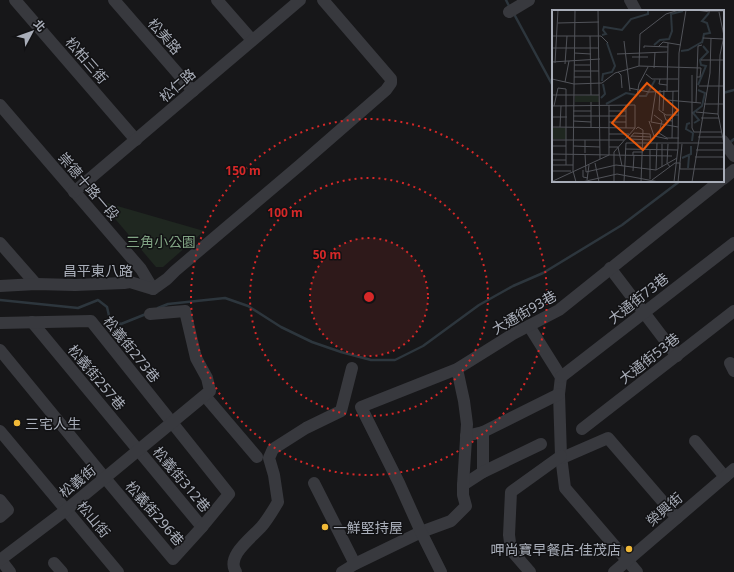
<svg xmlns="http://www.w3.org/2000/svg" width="734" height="572" font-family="'Noto Sans','Noto Sans TC',sans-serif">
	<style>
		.green { fill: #1f2720 }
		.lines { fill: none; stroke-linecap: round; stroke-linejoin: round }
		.stream { stroke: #2d363d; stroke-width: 2.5 }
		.minor { stroke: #38393e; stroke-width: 12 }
		.ring { fill: none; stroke: #d62828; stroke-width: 2; stroke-dasharray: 2 4 }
		.poi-dot { fill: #f1b937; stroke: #121214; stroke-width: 1.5 }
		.labels { text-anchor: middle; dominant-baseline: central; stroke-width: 3; stroke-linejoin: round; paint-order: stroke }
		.street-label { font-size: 14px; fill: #a9aeb9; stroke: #121214 }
		.park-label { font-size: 14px; fill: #81a484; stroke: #121214 }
		.poi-label { font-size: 14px; fill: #a9aeb9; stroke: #121214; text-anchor: start }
		.inset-river { fill: none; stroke: #2d363d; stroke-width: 2 }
		.inset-road { fill: none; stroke: #515359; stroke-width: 1 }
		.view { fill: #e8590c; fill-opacity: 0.15; stroke: #e8590c; stroke-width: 2 }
		.inset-edge { fill: none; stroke: #a9aeb9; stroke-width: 2 }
		.centre { fill: #d62828; stroke: #121214; stroke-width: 2 }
		.ring-label { font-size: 12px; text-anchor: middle; font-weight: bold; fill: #d62828; stroke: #121214; stroke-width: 3; stroke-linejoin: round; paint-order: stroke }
	</style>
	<rect width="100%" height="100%" fill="#171719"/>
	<path class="green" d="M100,201L204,231L163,267H156Z"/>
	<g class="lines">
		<g class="stream">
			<path d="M506,0L510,8"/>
			<path d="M514,14L553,86"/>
			<path d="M723,93L734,90"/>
			<path d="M728,144L734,139"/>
			<path d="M0,300L78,308L98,300L107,307L110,320L121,324L146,314"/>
			<path d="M158,308L168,304L225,298L248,306L281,327L312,342L341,352L371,360H395L423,346L479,305L513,286L543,273L622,225L680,181"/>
		</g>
		<g class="minor">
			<path d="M15,0L136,140"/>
			<path d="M114,0L193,91"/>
			<path d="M217,0L252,40"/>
			<path d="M630,0L636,11"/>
			<path d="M509,12L529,0"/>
			<path d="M0,105L141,269L153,289"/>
			<path d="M723,141L734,156"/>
			<path d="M723,179L734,170"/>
			<path d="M74,192L300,0"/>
			<path d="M0,243L36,284"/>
			<path d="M610,268L677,356"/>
			<path d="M0,286L36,284L75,285L124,283L130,282L153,289L167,279L175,271L300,165L386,90L391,83V79L323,0"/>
			<path d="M32,322L202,527"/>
			<path d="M0,323L91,321L229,494L202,527L173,559L105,478L0,350"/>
			<path d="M529,326L561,377"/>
			<path d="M730,363L734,371"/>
			<path d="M561,377L559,394L561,456L565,488L637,572"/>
			<path d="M561,377L734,243"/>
			<path d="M205,396L257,457"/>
			<path d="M582,429L734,311"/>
			<path d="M0,431L118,572"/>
			<path d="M466,436L483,432L559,394"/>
			<path d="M695,441L725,477"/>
			<path d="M562,458L608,438L677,518"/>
			<path d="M483,472V432"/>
			<path d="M314,483L355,564"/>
			<path d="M463,485L483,472L541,444"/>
			<path d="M0,500L8,510L0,517"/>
			<path d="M0,559L10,572"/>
			<path d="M0,560L66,510L210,391L207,378L196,358L185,311L150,314"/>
			<path d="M54,563L62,572"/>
			<path d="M236,572C225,556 253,537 262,526C268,519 273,510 278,502L274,475L269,458L273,449L306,428L341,411L352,368"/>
			<path d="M342,572L355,564L421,532L451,521L466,506L463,495V485L467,424L464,401L457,369"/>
			<path d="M441,572L421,532L399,483L361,407L457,369L513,334L559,310L720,181"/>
			<path d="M530,572L511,550L509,535L511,492L561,456"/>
			<path d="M614,572L734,469"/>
		</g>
	</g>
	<circle cx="369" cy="297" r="59" fill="#d62828" fill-opacity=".12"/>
	<g class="ring">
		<circle cx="369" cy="297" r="59"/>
		<circle cx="369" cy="297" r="119"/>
		<circle cx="369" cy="297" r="178"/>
	</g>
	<g class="poi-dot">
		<circle cx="17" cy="423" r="4"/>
		<circle cx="325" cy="527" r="4"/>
		<circle cx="629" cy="549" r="4"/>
	</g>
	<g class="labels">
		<g class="street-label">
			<text transform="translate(165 36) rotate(49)">松美路</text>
			<text transform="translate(87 60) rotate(49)">松柏三街</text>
			<text transform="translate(177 85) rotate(-41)">松仁路</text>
			<text transform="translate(89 186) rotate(49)">崇德十路一段</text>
			<text x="98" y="270">昌平東八路</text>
			<text transform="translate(638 298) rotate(-38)">大通街73巷</text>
			<text transform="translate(524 312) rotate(-30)">大通街93巷</text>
			<text transform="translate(132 349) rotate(51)">松義街273巷</text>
			<text transform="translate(649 358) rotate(-38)">大通街53巷</text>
			<text transform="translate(97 377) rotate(50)">松義街257巷</text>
			<text transform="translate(182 479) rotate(50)">松義街312巷</text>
			<text transform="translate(77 481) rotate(-39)">松義街</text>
			<text transform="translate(664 509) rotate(-41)">榮興街</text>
			<text transform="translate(155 513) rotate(49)">松義街296巷</text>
			<text transform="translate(94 519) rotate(50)">松山街</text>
		</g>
		<g class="park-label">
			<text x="161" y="241">三角小公園</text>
		</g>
		<g class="poi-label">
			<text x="25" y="423">三宅人生</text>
			<text x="333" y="527">一鮮堅持屋</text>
			<text x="621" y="549" text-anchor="end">呷尚寶早餐店-佳茂店</text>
		</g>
	</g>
	<g transform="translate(552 10)">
		<rect width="172" height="172" fill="#171719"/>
		<path d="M46,85L47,92H23V86ZM0,118H14V129H0Z" fill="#1f2720"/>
		<path class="inset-river" d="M50,25L54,24L51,20L52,17L70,20L79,9L96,4V0M150,33L152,24L158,23L155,13L150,11L157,3M102,35L108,30L117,29L120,21L119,4L131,1M129,41L136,40L150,32M50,71L51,64L60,62L63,56L55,33M146,75L154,56L149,55L148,50L156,42L151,36M87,86H94L103,70M49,88L53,84L51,74M54,94L74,83L84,85M138,113L135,114L134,119L141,123L140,131M142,113L147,110L141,103L150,96L153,83L146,80M130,148L139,144V136M136,158L137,146"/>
		<path class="inset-road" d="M23,0L21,161L24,172M46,0L48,149M144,0L158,2M157,1H172M167,2L172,26L168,45L166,104L172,134M6,13L47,12M0,26H49L56,33M38,26L39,85M151,28L172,29M72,31L78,81M106,37L111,32L129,35M0,38H47M92,38V36L116,37M22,43L39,44M65,44L115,42M80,47H96M149,50H172M0,52L48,49M3,53L6,0M13,54L15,26M22,55H39M87,56L88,24L114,4L127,0M102,58L103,42M22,61H47M66,62L69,65L70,78M94,64L100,69H126M140,65V118L142,122H170M22,67H39M0,69L22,74L50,73L63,63L87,56L149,58L148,67H145M108,69L107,74L115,75M13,72L17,51M147,76H172M77,78L97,82L127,81M104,80L99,112L126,117M115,81L116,33M0,85H47M85,85L87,74L96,57M115,90L149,93M39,92V117M144,93L146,36L150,35M152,94H172M0,96L83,95V118L62,142V172M2,96L6,78L14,79V155M107,100L114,105H127M107,100L108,80M21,101H39M57,101H74M111,101L112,80M144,102L166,104M112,104L114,110L120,111M102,105L110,111L107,123L115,128H127M21,106H74M0,107H15M149,108H167M21,111L39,112M97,111L102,126L116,129M57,112H74M0,117L83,118M8,117L9,96M74,118V95M84,119L86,117L91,120L89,172M82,123L98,124L99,130L77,129ZM57,124H77M79,126L99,127M146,127H170M120,128L121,81M0,130H72M33,130V143M116,134L115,153L118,157M0,136H14M21,136L48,137M57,137H66L70,156M73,139L126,140M144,140H172M0,144L120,146M33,144L34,162L64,155L104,160M81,145V142H91M143,147H172M0,150H14M43,153L47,172M1,155H21M110,157V134M128,159H172M31,160V167L36,168M104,160L105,133M104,160L125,148M0,161H19M81,161L82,145M98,169V139M35,170L37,155M100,170L123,153H128V159M1,171L57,145V95M30,172L65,164L107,172M72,172L74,133H172M122,172L126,138L127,43L134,0M126,172L130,134M140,172L158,63L159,28"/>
		<path class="view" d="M95,73L126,100L91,140L60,113Z"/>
		<rect width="172" height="172" class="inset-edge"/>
	</g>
	<circle cx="369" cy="297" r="6" class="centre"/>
	<g class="ring-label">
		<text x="243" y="175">150 m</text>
		<text x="285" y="217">100 m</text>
		<text x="327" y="259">50 m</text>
	</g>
	<g transform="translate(32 32) rotate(49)" stroke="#121214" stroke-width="3" paint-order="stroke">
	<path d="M0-3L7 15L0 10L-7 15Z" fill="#a9aeb9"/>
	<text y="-6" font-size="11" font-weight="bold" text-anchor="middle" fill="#a9aeb9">北</text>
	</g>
</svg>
